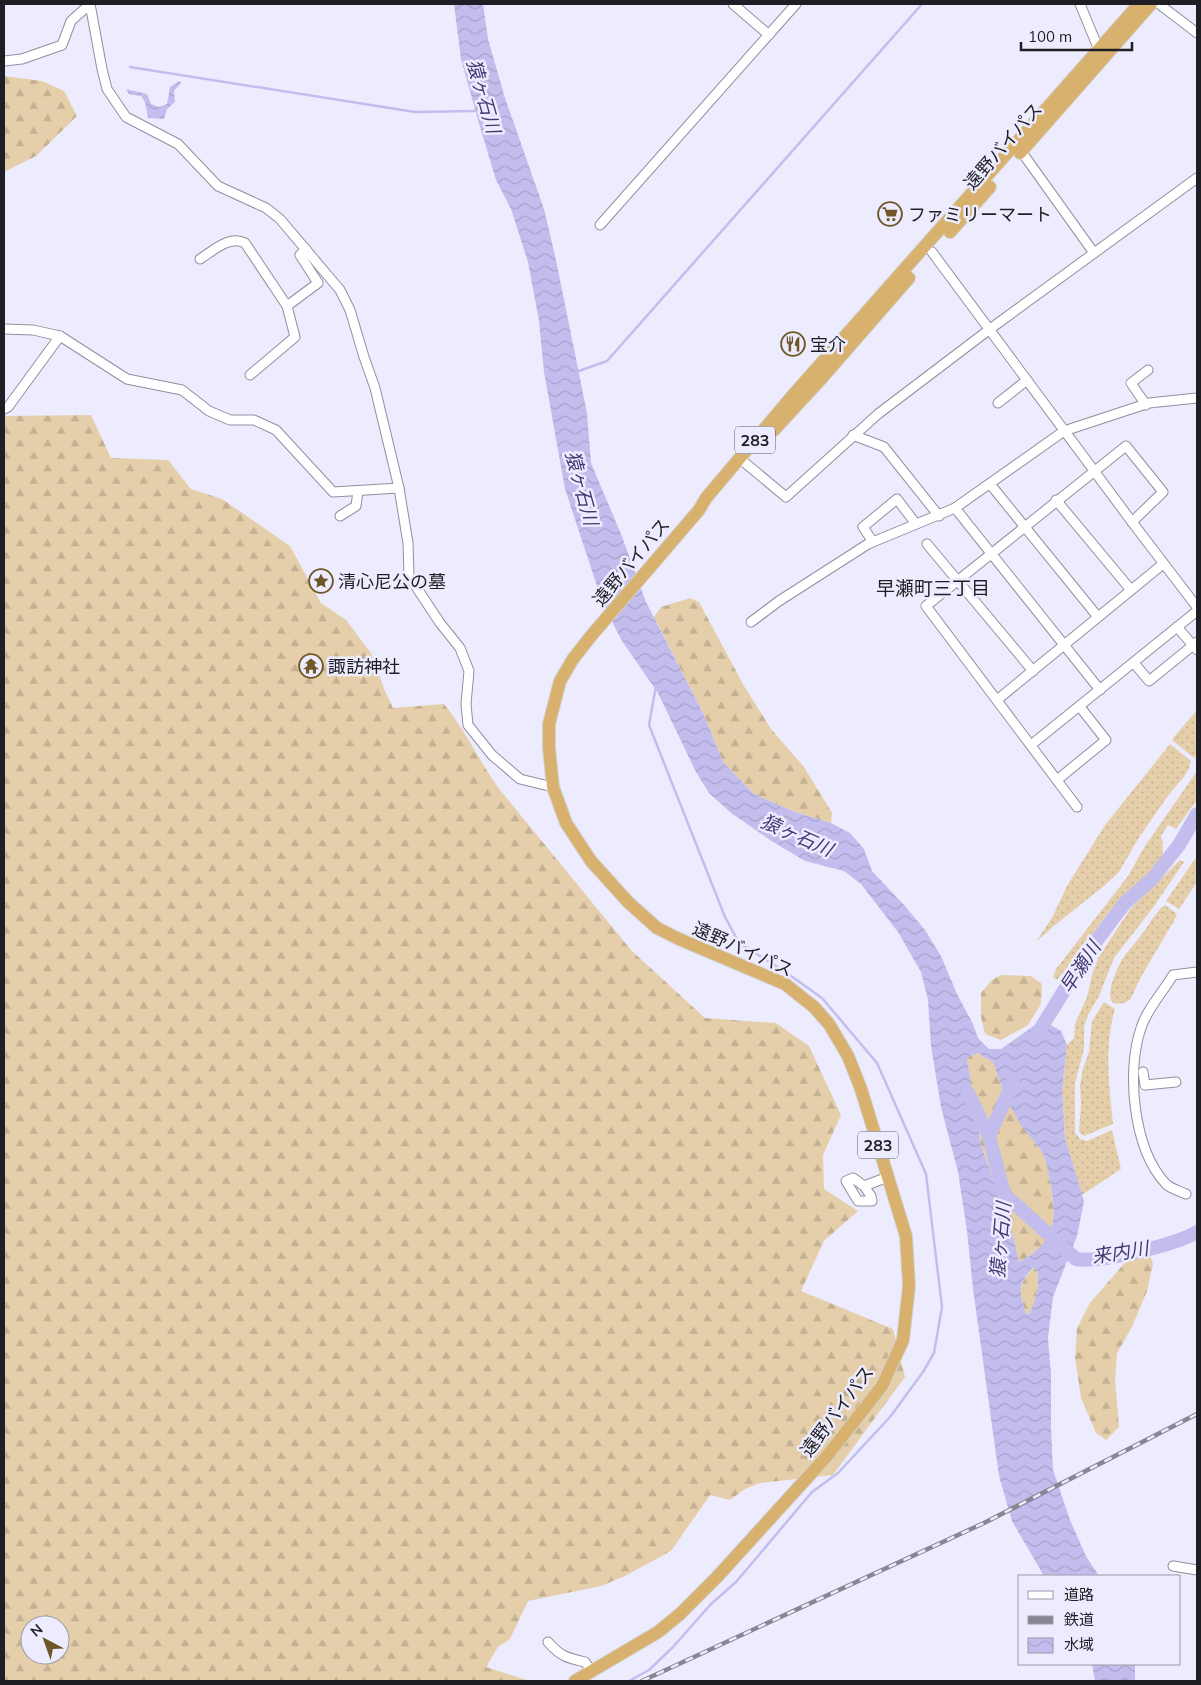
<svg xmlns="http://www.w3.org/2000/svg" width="1201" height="1685" font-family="Mulish,'Noto Sans JP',sans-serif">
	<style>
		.grass { fill: url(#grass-dots) }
		.forest { fill: url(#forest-firs); fill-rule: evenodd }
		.water { fill: url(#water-waves); fill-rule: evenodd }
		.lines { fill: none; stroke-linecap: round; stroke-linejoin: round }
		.stream { stroke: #c3bdee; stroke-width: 2.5 }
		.river { stroke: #c3bdee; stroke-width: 14 }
		.minor-casing { stroke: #918f9f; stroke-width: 11 }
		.highway-casing { stroke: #d2d2d3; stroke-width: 14 }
		.minor { stroke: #fff; stroke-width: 9 }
		.highway { stroke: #d9b16e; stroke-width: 12 }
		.rail-casing { stroke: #878692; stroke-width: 4.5 }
		.rail { stroke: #edecfe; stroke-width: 2.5; stroke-dasharray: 8; stroke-linecap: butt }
		.labels { text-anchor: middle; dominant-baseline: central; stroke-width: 5; stroke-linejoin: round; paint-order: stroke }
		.shield { fill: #edecfe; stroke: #5c5c65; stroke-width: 1 }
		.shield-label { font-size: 16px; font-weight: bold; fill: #1e1e24 }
		.street-label { font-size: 18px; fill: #1e1e24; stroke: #edecfe }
		.poi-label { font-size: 18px; fill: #1e1e24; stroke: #edecfe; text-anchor: start }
		.water-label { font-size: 19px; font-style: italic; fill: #443874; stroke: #edecfe }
		.neighbourhood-label { font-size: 19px; fill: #1e1e24; stroke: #edecfe }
	</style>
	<defs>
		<pattern id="grass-dots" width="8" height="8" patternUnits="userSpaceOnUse" patternTransform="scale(1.25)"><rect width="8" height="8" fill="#e5cfab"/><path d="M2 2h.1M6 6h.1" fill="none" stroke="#c4b193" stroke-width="1.8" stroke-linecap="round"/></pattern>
		<pattern id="forest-firs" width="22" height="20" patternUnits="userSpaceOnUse" patternTransform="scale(1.25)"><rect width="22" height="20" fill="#e5cfab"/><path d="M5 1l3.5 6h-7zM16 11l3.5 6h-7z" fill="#c4b193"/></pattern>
		<pattern id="water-waves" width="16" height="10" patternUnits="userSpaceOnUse" patternTransform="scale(1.25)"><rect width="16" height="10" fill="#c3bdee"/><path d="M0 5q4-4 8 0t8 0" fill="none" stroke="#a7a2cc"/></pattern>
	</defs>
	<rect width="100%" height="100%" fill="#edecfe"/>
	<g class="grass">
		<path d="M1197,710V754L1194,758L1173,741V738Z"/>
		<path d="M1170,744L1191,761L1189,768L1183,778L1167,797L1138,839L1119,872L1104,886L1055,925L1036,942L1053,916L1067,886L1105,825Z"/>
		<path d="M1197,771V800L1176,829L1168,825L1161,836C1163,842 1164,852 1161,859C1157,871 1140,880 1132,888C1103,915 1082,950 1057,980L1053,977L1056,969L1128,876L1145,846Z"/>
		<path d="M1197,856V882L1179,909L1166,901Z"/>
		<path d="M1180,860L1184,862L1152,909L1114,958L1099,996L1088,1015L1084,1027V1049L1075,1083V1133L1080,1139L1087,1141L1112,1130L1121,1169L1082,1195L1065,1138L1062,1090L1067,1045L1074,1038L1075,1024L1087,997L1092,975L1098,958L1131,908Z"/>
		<path d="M1165,905L1177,914L1174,921L1142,975L1130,1000C1094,1018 1116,968 1125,955C1133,945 1140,937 1147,927C1151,920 1156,914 1161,908Z"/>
		<path d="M1104,1002L1115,1009C1104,1046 1109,1086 1113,1124L1084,1136L1081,1134L1079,1131L1081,1104L1080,1085L1083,1069L1089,1052L1092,1021Z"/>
	</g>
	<g class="forest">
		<path d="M4,76L42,81L64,91L77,116L36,156L4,172Z"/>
		<path d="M91,415L111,458L168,460L191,489L222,499L290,546L321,603L346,620L371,653L385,691L393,708L444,704C466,731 480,763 500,790L631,950L705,1018L776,1023L809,1046L841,1115L823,1155L824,1189L858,1211L824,1241L801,1291L893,1329L905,1377L833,1475L760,1483L745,1489L730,1500L710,1495L671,1551L625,1576L601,1586L528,1601L510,1639L498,1647L486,1667L530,1681H4V416ZM30,1625H60V1655H30Z"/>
		<path d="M690,598L699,602L744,686L771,729L804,767L832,813L831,823L795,812L754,794L723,762L703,713L654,617L661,607Z"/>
		<path d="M1001,975L1031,976L1042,984L1041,1004L1028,1025L1001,1040L985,1034L981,1017V993L992,980Z"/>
		<path d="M977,1053L993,1062C1001,1086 1009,1107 1024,1128C1030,1137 1039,1146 1044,1156C1048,1163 1048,1174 1050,1182C1058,1221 1055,1243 1019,1262L1014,1239L981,1145L967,1058Z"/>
		<path d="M1149,1253L1153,1264L1147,1291L1132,1327L1117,1353L1115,1380L1119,1427L1106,1440L1096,1433L1081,1398L1075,1358L1077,1328L1090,1303L1128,1259Z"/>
		<path d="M1034,1268L1037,1269C1040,1286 1036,1299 1029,1314H1026C1020,1294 1016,1284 1034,1268Z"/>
	</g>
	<g class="water">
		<path d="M454,4H483L488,39L505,98L544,209L556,260L587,413L591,463L621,534L646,602L703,713L723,762L754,794L795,812L831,823L850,833L864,849L872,871L904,905L925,930L941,956L957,994L973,1024L978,1038L989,1049H1001L1042,1020L1061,1031L1067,1045L1062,1090L1065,1138L1084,1201L1077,1236L1053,1297L1048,1338L1051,1374V1428L1053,1470L1070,1520L1086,1556L1099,1576H1044L1012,1521L999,1476L973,1289L967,1231L958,1172L941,1107L931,1046L928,1000L921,972L898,932L861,884L844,871L805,861L770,840L731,813L709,793L696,772L658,693L622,641L603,604L565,489L544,372L539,321L528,262L511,209L496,180L478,120L461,59ZM977,1053L993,1062C1001,1086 1009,1107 1023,1128C1030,1137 1039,1146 1044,1156C1047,1163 1048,1174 1050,1182C1058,1220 1055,1243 1019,1262L1014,1239L981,1145L967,1058ZM1033,1268L1037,1269C1040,1286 1036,1299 1029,1314H1026C1020,1294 1016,1284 1033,1268Z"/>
		<path d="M180,81L181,83L174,91L175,102L167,109L164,119L148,118L145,102L141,96L129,94L126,89L147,94L151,104L159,107L167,104L170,87Z"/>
		<path d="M1092,1664H1135V1681H1095Z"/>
	</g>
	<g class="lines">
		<g class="stream">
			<path d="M130,67L415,112L475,111"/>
			<path d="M576,372L607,361L922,4"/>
			<path d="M629,1681L649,1670L673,1647L711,1604L736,1582L812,1492L838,1473L890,1417L923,1372L934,1353L942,1307L926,1174L877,1063L822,998L784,971L739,943L725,917L649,725L656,686"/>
		</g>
		<g class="river">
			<path d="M1036,1036L1088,952L1124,904L1153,878L1179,845L1197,814"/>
			<path d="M968,1093L989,1136L1004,1194L1001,1227"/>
			<path d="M989,1136L1013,1082"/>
			<path d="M1004,1194L1076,1259C1100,1263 1175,1245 1197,1232"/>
		</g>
		<g class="minor-casing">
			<g id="minor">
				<path d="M90,4L102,69L107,89L126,117L178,144L218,186L266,208L280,219L340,290L350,310L364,357L375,388L399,488L408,543L409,576L440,623L460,648L469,671L466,704L468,725L492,755L520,779L553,787"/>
				<path d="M733,4L769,35"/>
				<path d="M1080,4L1099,50"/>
				<path d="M1159,4L1197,33"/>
				<path d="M4,61L22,59L62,45L71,21L90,4"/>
				<path d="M1021,151L1094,253"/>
				<path d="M600,225L796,4"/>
				<path d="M932,252L1132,522L1197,607"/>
				<path d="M200,259C213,251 229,235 245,243L287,306"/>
				<path d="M4,329L33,330L60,336L127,379L182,390L209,411L230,420H254L276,430L333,492L399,488"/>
				<path d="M250,375L295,337L287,306L318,283L300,255L306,249"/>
				<path d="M998,403L1027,380"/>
				<path d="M1146,405L1131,383L1148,370"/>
				<path d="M4,409L8,407L60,336"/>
				<path d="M853,435L884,447L939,516"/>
				<path d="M744,462L786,497L878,414L990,329L1197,178"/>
				<path d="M990,484L1098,617"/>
				<path d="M1056,500L1131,590"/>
				<path d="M955,508L1100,690"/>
				<path d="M340,516L356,506L358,491"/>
				<path d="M873,542L863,527L897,499L916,524"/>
				<path d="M927,544L1033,671"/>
				<path d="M751,622L779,601L868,544L955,508L1064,431L1149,403L1197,398"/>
				<path d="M1177,627L1197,650"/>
				<path d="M1134,663L1149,681L1197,642"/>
				<path d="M997,700L1163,564"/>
				<path d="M1031,745L1197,611"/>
				<path d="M1057,780L1106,740L1080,707"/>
				<path d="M1077,807L926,606L1126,446L1163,492L1132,522"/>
				<path d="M1143,1072L1145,1085L1176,1082"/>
				<path d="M864,1186L853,1178L846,1181L858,1201H872L871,1196L864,1186L888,1177"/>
				<path d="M1186,1194C1180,1191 1171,1189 1166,1184C1133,1149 1126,1071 1141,1028C1147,1009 1163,992 1173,975L1197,972"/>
				<path d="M1173,1566L1197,1570"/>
				<path d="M548,1642C560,1656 567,1658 585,1662L592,1672"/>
			</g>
		</g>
		<g class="highway-casing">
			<g id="highway">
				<path d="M1020,153L1151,4"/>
				<path d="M950,232L990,187"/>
				<path d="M774,430L821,379L909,278"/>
				<path d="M575,1681L658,1632L680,1614L717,1577L827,1456L882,1386L903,1340L909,1286L906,1236L861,1089L848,1056L829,1024L814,1007L785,984L679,939L657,928L628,902L591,861L566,823L553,787L549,748V724L560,681L573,659L591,636L699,510L706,498L794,394L1139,4"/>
			</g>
		</g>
		<use href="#minor" class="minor"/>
		<use href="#highway" class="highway"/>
		<g class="rail-casing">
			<path id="rail" d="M642,1681L984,1523L1197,1414"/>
		</g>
		<use href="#rail" class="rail"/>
	</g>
	<defs>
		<g id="supermarket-ring" transform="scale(1.25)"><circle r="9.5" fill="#edecfe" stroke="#6f5627" stroke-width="1.5"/><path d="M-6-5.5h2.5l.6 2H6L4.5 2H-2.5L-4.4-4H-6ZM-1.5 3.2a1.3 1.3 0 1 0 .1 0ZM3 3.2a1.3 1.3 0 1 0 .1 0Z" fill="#6f5627"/></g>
		<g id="restaurant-ring" transform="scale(1.25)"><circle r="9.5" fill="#edecfe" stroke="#6f5627" stroke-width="1.5"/><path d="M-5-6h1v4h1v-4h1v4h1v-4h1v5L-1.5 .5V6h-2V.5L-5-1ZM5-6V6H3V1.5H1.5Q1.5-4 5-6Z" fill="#6f5627"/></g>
		<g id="sight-ring" transform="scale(1.25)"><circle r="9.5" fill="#edecfe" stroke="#6f5627" stroke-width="1.5"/><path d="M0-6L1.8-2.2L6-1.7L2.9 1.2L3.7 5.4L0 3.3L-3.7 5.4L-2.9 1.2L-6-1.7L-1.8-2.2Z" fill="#6f5627"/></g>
		<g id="temple-ring" transform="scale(1.25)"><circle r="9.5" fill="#edecfe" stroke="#6f5627" stroke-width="1.5"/><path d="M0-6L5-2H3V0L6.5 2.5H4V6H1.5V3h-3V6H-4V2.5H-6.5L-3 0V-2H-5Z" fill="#6f5627"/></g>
	</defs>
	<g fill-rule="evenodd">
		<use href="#supermarket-ring" x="890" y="214"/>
		<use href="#restaurant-ring" x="793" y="344"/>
		<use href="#sight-ring" x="321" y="581"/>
		<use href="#temple-ring" x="311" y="666"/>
	</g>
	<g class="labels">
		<g class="shield">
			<rect x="735" y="426.5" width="40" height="27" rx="4"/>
			<rect x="858" y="1131.5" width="40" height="27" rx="4"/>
		</g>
		<g class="shield-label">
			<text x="755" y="440">283</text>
			<text x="878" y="1145">283</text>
		</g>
		<g class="street-label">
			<text transform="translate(1003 146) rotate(-49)">遠野バイパス</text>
			<text transform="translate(631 562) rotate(-50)">遠野バイパス</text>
			<text transform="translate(743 949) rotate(24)">遠野バイパス</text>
			<text transform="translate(837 1411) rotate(-53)">遠野バイパス</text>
		</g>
		<g class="poi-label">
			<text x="908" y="214">ファミリーマート</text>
			<text x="810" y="344">宝介</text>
			<text x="338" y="581">清心尼公の墓</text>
			<text x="328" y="666">諏訪神社</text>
		</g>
		<g class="water-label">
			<text transform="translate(484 96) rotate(74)">猿ヶ石川</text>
			<text transform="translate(582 488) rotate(75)">猿ヶ石川</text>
			<text transform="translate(797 835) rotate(24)">猿ヶ石川</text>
			<text transform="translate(1080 967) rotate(-57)">早瀬川</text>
			<text transform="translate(1000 1240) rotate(-85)">猿ヶ石川</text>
			<text transform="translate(1120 1252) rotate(-9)">来内川</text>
		</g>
		<g class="neighbourhood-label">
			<text x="933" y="588">早瀬町三丁目</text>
		</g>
	</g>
	<rect width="1201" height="1685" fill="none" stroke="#1e1e24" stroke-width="10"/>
	<rect x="1018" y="1575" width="162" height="90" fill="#edecfe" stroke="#9a9aa7"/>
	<rect x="1028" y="1591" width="25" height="8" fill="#ffffff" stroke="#9a9aa7"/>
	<text x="1064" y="1600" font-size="15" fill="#1e1e24">道路</text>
	<rect x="1028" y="1616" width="25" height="8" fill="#878692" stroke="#9a9aa7"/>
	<text x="1064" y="1625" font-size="15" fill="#1e1e24">鉄道</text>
	<rect x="1028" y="1638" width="25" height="15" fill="url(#water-waves)" stroke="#9a9aa7"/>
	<text x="1064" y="1650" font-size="15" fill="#1e1e24">水域</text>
	<g transform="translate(45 1640) rotate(319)"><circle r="24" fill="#edecfe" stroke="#9a9aa7"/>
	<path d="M0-4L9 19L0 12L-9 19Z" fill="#6f5627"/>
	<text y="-8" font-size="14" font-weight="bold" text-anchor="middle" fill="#1e1e24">N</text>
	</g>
	<path d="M1021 42v8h111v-8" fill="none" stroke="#1e1e24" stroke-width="2.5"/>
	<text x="1028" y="42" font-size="15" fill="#1e1e24" stroke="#edecfe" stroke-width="4" paint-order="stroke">100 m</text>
</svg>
